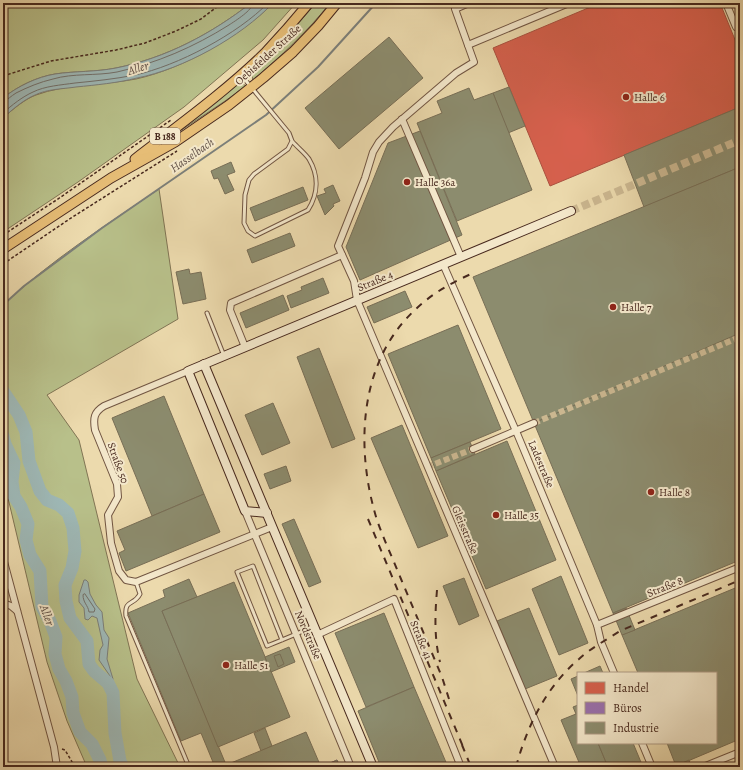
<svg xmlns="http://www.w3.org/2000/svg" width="743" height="770" font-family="Alegreya,serif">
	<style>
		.green { fill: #b8c08a; stroke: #807454 }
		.water { fill: #9eb8b6; stroke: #7c7f79 }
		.shops { fill: #d6604d; stroke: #ab503f }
		.offices { fill: #9970ab; stroke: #815b81 }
		.industry { fill: #8c8c6e; stroke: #786e56 }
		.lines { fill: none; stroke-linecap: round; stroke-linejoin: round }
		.shore { stroke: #73706a; stroke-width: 1 }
		.stream { stroke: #7c7f79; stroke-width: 2 }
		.river { stroke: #9eb8b6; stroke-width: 13 }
		.street-tunnel { stroke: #cbb790; stroke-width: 6; stroke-dasharray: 6 3; stroke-linecap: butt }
		.secondary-tunnel { stroke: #cbb790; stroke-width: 8; stroke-dasharray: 8 4; stroke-linecap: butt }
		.lane-casing { stroke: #715542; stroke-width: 5 }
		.street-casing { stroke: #715542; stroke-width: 8 }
		.secondary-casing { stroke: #48291e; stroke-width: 10 }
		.primary-casing { stroke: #48291e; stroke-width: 11 }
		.path { stroke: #48291e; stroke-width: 1.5; stroke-dasharray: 3 2; stroke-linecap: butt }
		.lane { stroke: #f3e7ca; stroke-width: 3 }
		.street { stroke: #f3e7ca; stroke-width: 6 }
		.secondary { stroke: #f3e7ca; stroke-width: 8 }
		.primary { stroke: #e6bd76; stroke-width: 9 }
		.rail { stroke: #48291e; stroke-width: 2; stroke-dasharray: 7 7; stroke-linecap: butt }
		.poi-dot { fill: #8f2418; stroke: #f3e7ca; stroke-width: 1.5 }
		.labels { text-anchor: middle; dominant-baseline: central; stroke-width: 4; stroke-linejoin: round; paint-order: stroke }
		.shield { fill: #f3e7ca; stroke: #7b6252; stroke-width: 1 }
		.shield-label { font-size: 10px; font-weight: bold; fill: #48291e }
		.street-label { font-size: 11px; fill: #48291e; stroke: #f3e7ca }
		.poi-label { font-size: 11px; fill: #48291e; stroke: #f3e7ca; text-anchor: start }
		.water-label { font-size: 12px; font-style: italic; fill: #5e4d44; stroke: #f3e7ca }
	</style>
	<rect width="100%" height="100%" fill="#ecdaad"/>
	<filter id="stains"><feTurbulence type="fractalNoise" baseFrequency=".005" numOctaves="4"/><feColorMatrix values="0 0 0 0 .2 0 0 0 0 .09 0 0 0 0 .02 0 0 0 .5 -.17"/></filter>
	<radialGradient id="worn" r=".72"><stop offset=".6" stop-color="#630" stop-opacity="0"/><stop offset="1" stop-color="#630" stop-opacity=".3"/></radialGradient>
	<g class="green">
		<path d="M3,3H251C211,34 166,58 116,68C96,72 75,71 55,74C37,77 18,86 3,98Z"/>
		<path d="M273,3H296L263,40L184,107L78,182L3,232V118L6,115C15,108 25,99 36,95C65,84 105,85 136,79C182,69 241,36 273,3Z"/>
		<path d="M316,3H330C307,32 281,56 253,80L252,76L272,58L289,34Z"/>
		<path d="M238,84H243L246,86L225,101L177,133Z"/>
		<path d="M159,189L178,319L47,395L79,440L137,679L180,767H87L67,721L47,662L3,477V400L12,394L3,391V305C50,261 106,225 159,189Z"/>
	</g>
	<g class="water">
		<path d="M251,3H273C241,37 183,69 137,78C117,83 96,85 76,87C63,89 47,89 35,95C23,100 12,110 3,118V98C18,86 37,77 55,74C75,71 96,72 116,68C166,58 211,34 251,3Z"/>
		<path d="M84,580H86L88,582L90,594L96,605L102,612L104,630L109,638L107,659L113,679L112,682L108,683L110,680V676L99,660L100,650L103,645L97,618L92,616L88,620L85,619L84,608L79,602V595Z"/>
	</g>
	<path class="shops" d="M600,3H720L740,52V107L550,186L493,48Z"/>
	<path class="offices" d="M337,760L340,767H321Z"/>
	<g class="industry">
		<path d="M389,37L423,78L339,149L305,108Z"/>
		<path d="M509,87L525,126L508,133L493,93Z"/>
		<path d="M469,88L474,100L493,93L532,190L457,221L417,123L442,113L437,101Z"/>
		<path d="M740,107V167L644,207L624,155Z"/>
		<path d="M420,131L462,235L360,280L346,247L388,143Z"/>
		<path d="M231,162L235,172L227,175L234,190L225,194L218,178L214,179L211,171Z"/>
		<path d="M740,167V337L534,423L473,277Z"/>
		<path d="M333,185L340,201L333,204L334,206L325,215L317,196L326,193L324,189Z"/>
		<path d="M303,187L308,200L255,221L250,208Z"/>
		<path d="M290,233L295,246L252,263L247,250Z"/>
		<path d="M189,269L190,274L201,272L206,299L183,304L176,272Z"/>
		<path d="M323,278L329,293L291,308L287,296L302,290L301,287Z"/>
		<path d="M405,291L412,307L374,323L367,307Z"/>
		<path d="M283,295L289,310L246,328L240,313Z"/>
		<path d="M458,325L501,429L431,458L388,354Z"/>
		<path d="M740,333V560L613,613L534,423Z"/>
		<path d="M319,348L355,439L332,448L297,357Z"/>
		<path d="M164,396L204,494L152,516L112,418Z"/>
		<path d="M273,403L290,443L262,455L245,415Z"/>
		<path d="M402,425L448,536L418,548L371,438Z"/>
		<path d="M507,441L556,560L486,589L436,471Z"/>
		<path d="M470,442L475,454L436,471L431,458Z"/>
		<path d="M286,466L291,481L270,489L264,474Z"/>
		<path d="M204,494L220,532L126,571L119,553L125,550L117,531Z"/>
		<path d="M294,519L321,582L309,587L282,524Z"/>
		<path d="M561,576L588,643L559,655L532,589Z"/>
		<path d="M464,578L479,616L459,625L443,586Z"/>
		<path d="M189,579L197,597L162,611L227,767H215L201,733L181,741L128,613L165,597L163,590Z"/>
		<path d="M234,582L290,717L218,747L162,611Z"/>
		<path d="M740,586V739L676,766L667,743H716V673H638L622,635Z"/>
		<path d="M529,608L557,676L525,689L497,621Z"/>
		<path d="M626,608L635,630L622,635L613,613Z"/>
		<path d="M384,613L414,687L366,707L335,633Z"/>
		<path d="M289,647L295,662L271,672L265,657Z"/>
		<path d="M280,654L284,664L278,667L274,656Z"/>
		<path d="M600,666L603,673H584Z"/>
		<path d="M578,676V696L571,679Z"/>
		<path d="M414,687L448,767H381L358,711Z"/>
		<path d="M578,705V743H598L608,767H581L561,720L576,714L573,707Z"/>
		<path d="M265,728L272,746L261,751L254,733Z"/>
		<path d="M306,732L321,767H227L226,765Z"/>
		<path d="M598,743H633L643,767H608Z"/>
		<path d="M337,760L340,767H321Z"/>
		<path d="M689,760L691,767H677L676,766Z"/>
	</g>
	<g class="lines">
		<g class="shore">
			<path d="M3,101C8,100 11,96 16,93C28,87 40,82 53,79C73,73 96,76 117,72C157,63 194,47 229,25C235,21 253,10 253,3"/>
			<path d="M3,113C12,105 22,97 33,92C45,86 61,85 75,83C95,81 115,79 135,75C177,66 238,34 268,3"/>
			<path d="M85,594L95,609L94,612H89C88,605 83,603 83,595Z"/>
		</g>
		<path class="stream" d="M3,305L24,286L102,228L266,115L318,67L376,3"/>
		<g class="river">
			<path d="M3,391L19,415L26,432L29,461L40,491L47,500L59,505L68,513L73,528L75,551L72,568L65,585L66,601L70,618L87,641L89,664L94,671L108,683L113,693L115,733L120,761L123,767"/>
			<path d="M3,436L5,444L14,463L12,482L14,496L21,507L28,524L26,540L30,555L40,571L42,607L50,621L56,637L55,654L59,669L66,681L72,697L73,713L80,732L92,744L100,760L102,767"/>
		</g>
		<g class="street-tunnel">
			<path d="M534,423L740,337"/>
			<path d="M427,467L473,449"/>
		</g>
		<path class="secondary-tunnel" d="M571,211L740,140"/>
		<g class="lane-casing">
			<g id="lane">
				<path d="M242,76L289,133L292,141L288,149L254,174L249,180L245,195L244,223L248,231L255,236L308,210C318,194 319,176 309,159C305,153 297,147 292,141"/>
				<path d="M207,313L224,356"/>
				<path d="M136,582L140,594C134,606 124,599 126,616L189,767"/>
				<path d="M282,640L253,566L237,572L267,646C282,640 297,634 312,627"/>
			</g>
		</g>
		<g class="street-casing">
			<g id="street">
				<path d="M469,3L455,9L474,62L456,73L393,127L379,142L373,152L365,178L338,246L354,281L357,300L555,767"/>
				<path d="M726,3L736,27L740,25"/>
				<path d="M468,45L569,3"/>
				<path d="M402,119L461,257"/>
				<path d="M443,264L516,431L597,625L601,642L614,673"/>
				<path d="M245,347L230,310L231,303L342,255"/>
				<path d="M188,371L104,406C94,412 93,418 95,430L117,484L118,497L108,515L111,543L119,571L126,580L136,582L272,527"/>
				<path d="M473,449L534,423"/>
				<path d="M245,511L351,767"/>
				<path d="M3,558L54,747L57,767"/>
				<path d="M3,603L11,606L17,611"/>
				<path d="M597,625L740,567"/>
				<path d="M317,635L394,599L461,767"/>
				<path d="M642,743L652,767"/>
				<path d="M703,767L740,752"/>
			</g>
		</g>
		<g class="secondary-casing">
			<g id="secondary">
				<path d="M204,364L373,767"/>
				<path d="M267,513L245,511L188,371L571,211"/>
			</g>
		</g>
		<g class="primary-casing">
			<g id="primary">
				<path d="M135,159C179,125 225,92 265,53C280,37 295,20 309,3"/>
				<path d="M3,249L111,178L175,142L229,105L263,78L293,52L318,26L337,3"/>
			</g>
		</g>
		<g class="path">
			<path d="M344,7L347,3"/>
			<path d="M3,76L51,61L116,50L145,43L176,31L201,19L222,3"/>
			<path d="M3,235L58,199L171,120"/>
			<path d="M3,264L71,218L177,151"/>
			<path d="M3,537L7,553"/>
			<path d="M62,749L65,750L75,767"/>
		</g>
		<use href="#lane" class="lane"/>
		<use href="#street" class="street"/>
		<use href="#secondary" class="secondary"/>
		<use href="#primary" class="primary"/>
		<g class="rail">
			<path d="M368,519L464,749"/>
			<path d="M437,590C435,614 434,638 440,662"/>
			<path d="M449,699L442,677C428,644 415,612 401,579C393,559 384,540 377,520C355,449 358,361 417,308C433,293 451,283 471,274"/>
			<path d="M462,745L471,767"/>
			<path d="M516,767C527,726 546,687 579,659C591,648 606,640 620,631L740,580"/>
			<path d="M736,767L740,765"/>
		</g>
	</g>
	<g class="poi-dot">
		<circle cx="626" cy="97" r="4"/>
		<circle cx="407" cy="182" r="4"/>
		<circle cx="613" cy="307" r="4"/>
		<circle cx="651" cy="492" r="4"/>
		<circle cx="496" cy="515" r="4"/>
		<circle cx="226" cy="665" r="4"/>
	</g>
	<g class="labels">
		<rect class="shield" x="150" y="128" width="30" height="16" rx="3"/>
		<g class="shield-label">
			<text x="165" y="136">B 188</text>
		</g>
		<g class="street-label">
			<text transform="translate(268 55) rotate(-42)">Oebisfelder Straße</text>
			<text transform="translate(375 281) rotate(-23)">Straße 4</text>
			<text transform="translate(118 463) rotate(70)">Straße 50</text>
			<text transform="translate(541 464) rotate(67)">Ladestraße</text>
			<text transform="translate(465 530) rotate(67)">Gleisstraße</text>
			<text transform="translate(665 587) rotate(-22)">Straße 8</text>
			<text transform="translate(308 635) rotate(67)">Nordstraße</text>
			<text transform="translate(421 640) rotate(68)">Straße 41</text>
		</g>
		<g class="poi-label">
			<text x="634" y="97">Halle 6</text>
			<text x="415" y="182">Halle 36a</text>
			<text x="621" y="307">Halle 7</text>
			<text x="659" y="492">Halle 8</text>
			<text x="504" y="515">Halle 35</text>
			<text x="234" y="665">Halle 51</text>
		</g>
		<g class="water-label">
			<text transform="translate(138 68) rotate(-17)">Aller</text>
			<text transform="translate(192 155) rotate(-35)">Hasselbach</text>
			<text transform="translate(47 615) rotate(70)">Aller</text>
		</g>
	</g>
	<rect width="743" height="770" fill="none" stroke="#ecdaad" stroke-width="16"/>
	<rect x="4" y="4" width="735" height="762" fill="none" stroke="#48291e" stroke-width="2"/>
	<rect x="8" y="8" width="727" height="754" fill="none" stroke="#48291e"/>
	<rect x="577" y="672" width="140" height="72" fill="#f3e7ca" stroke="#af9b85"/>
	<rect x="585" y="682" width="20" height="12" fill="#d6604d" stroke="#af9b85"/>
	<text x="613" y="692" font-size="12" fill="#48291e">Handel</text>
	<rect x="585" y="702" width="20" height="12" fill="#9970ab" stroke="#af9b85"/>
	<text x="613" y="712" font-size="12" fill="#48291e">Büros</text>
	<rect x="585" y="722" width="20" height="12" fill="#8c8c6e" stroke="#af9b85"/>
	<text x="613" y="732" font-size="12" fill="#48291e">Industrie</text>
	<rect width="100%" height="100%" filter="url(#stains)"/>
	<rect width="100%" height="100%" fill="url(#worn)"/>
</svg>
